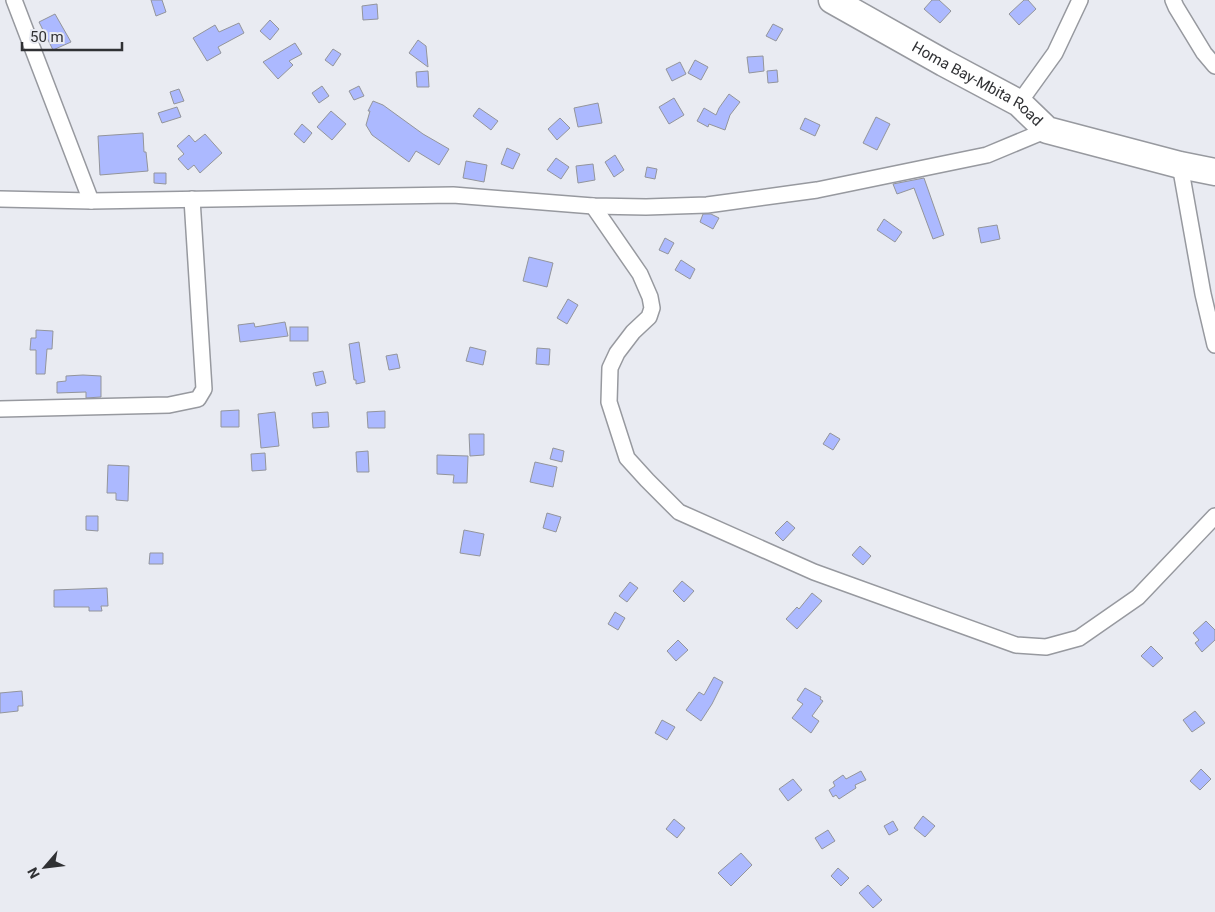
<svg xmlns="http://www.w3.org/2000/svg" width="1215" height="912" font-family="Roboto,sans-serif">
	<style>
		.building { fill: #acb9ff; stroke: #93959b }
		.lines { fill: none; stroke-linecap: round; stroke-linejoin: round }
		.minor-casing { stroke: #97999f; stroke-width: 18 }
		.trunk-casing { stroke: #97999f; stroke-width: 29 }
		.minor { stroke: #fff; stroke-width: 15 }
		.trunk { stroke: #fff; stroke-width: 26 }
		.labels { text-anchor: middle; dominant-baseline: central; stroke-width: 5; stroke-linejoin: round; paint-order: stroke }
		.street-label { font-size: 15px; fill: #303134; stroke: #e9ebf2 }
	</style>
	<rect width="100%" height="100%" fill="#e9ebf2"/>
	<g class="building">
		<path d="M151,0H162L166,12L156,16Z"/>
		<path d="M932,0H939L951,11L940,23L924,9Z"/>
		<path d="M1024,0H1028L1036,9L1019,25L1009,14Z"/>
		<path d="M377,4L378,19L363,20L362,6Z"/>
		<path d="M55,14L71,42L53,50L39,22Z"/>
		<path d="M270,20L279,29L270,40L260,31Z"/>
		<path d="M239,23L244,33L218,47L221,53L207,61L193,38L215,25L219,32Z"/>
		<path d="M773,24L783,29L776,41L766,36Z"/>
		<path d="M418,40L426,46L428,67L409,53Z"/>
		<path d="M295,43L302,54L289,61L293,65L278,79L263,62Z"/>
		<path d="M333,49L341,54L333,66L325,60Z"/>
		<path d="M763,56L764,71L749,73L747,57Z"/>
		<path d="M695,60L708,67L701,80L688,73Z"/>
		<path d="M680,62L686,74L672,81L666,69Z"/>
		<path d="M777,70L778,82L768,83L767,71Z"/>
		<path d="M428,71L429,87H417L416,72Z"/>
		<path d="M322,86L329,96L319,103L312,93Z"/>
		<path d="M359,86L364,96L354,100L349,91Z"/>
		<path d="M179,89L184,101L174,104L170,92Z"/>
		<path d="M729,94L740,102L730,115L725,130L709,124L708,127L697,121L704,108L716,115L719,108Z"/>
		<path d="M674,98L684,115L669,124L659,107Z"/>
		<path d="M373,101L383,105L423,134L449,149L439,165L416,151L409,162L372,135L366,125L370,111H368Z"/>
		<path d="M598,103L602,123L578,127L574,108Z"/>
		<path d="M177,107L181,117L162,123L158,113Z"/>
		<path d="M479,108L498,121L491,130L473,116Z"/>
		<path d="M331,111L346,124L332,140L317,127Z"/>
		<path d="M876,117L890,124L877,150L863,143Z"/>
		<path d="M560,118L570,128L557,140L548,129Z"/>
		<path d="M805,118L820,125L815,136L800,129Z"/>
		<path d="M302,124L312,133L304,143L294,134Z"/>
		<path d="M143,133L144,152H146L148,171L100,175L98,136Z"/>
		<path d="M205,134L222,153L200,173L194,165L188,170L178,159L184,154L177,146L189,135L195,142Z"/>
		<path d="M507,148L520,154L513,169L501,164Z"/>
		<path d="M615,155L624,170L614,177L605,162Z"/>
		<path d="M556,158L569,167L561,179L547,170Z"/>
		<path d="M466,161L487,165L484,182L463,178Z"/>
		<path d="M593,164L595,180L578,183L576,166Z"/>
		<path d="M647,167L657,169L655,179L645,177Z"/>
		<path d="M154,173H166V184L154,183Z"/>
		<path d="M924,178L944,235L933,239L914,188L897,194L893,184Z"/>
		<path d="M703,214H711L719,218L713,229L700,222Z"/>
		<path d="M884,219L902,232L895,242L877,230Z"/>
		<path d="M997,225L1000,239L981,243L978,228Z"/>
		<path d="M665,238L674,243L668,254L659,250Z"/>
		<path d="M529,257L553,263L547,287L523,281Z"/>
		<path d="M681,260L695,269L690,279L675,270Z"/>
		<path d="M568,299L578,305L567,324L557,318Z"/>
		<path d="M285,322L288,336L240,342L238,325L254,323L255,327Z"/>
		<rect x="290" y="327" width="18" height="14"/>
		<path d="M36,330L53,331L52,349H47L45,374H36V350H30L31,338H36Z"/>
		<path d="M359,342L365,382L356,384V380H354L349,344Z"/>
		<path d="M470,347L486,351L483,365L466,361Z"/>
		<path d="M537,348L550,349L549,365L536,364Z"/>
		<path d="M397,354L400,368L389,370L386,356Z"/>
		<path d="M323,371L326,383L316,386L313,373Z"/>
		<path d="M83,375L101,376V397L86,398V392L57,393V382L66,381V376Z"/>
		<path d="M239,410V427H221V411Z"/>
		<path d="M385,411V428H368L367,412Z"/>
		<path d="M275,412L279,446L261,448L258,414Z"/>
		<path d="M328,412L329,427L313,428L312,413Z"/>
		<path d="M830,433L840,439L833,450L823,444Z"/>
		<path d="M469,434H484V455L470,456Z"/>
		<path d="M553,448L564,451L562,462L550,459Z"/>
		<path d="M368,451L369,472H357L356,452Z"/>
		<path d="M265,453L266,470L252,471L251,454Z"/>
		<path d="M437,455L468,456L467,483H453L454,475L437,474Z"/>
		<path d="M535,462L557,467L553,487L530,482Z"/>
		<path d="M108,465L129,466L128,501L116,500V493H107Z"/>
		<path d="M547,513L561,517L556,532L543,528Z"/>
		<path d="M86,516H98V531L86,530Z"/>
		<path d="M787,521L795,528L783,541L775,533Z"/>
		<path d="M464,530L484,534L480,556L460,553Z"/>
		<path d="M860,546L871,556L863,565L852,555Z"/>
		<path d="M150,553H163V564H149Z"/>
		<path d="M682,581L694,591L684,602L673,591Z"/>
		<path d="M630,582L638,588L627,602L619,596Z"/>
		<path d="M107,588L108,606H101L102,611H89V607H54V590Z"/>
		<path d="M812,593L822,601L797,629L786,619L797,607L799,609Z"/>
		<path d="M615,612L625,618L618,630L608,624Z"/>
		<path d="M1206,621L1215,630V640L1202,652L1195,643L1199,640L1193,633Z"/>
		<path d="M678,640L688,650L676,661L667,651Z"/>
		<path d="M1151,646L1163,658L1153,667L1141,656Z"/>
		<path d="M714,677L723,682L712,704L701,721L686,710L699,692L704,695Z"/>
		<path d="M805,688L821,697L820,699L823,701L812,716L819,721L811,733L792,718L803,704L797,700Z"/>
		<path d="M22,691L23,706H18V711L0,713V693Z"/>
		<path d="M1195,711L1205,723L1192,732L1183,720Z"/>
		<path d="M662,720L675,727L667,740L655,733Z"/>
		<path d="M1201,769L1211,779L1200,790L1190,781Z"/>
		<path d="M861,771L866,780L855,785L856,788L839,799L836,795L833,797L829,790L835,786L833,782L843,775L846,779Z"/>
		<path d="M793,779L802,790L788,801L779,789Z"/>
		<path d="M923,816L935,826L925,837L914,828Z"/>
		<path d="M674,819L685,828L677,838L666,829Z"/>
		<path d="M893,821L898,830L889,835L884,826Z"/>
		<path d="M828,830L835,841L822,849L815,838Z"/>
		<path d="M741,853L752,865L731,886L718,873Z"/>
		<path d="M838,868L849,878L841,886L831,876Z"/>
		<path d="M868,885L882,900L873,908L859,893Z"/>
	</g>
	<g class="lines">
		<g class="minor-casing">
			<g id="minor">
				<path d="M14,0L91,201"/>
				<path d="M1173,0L1176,7L1204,53L1215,66"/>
				<path d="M1019,103L1055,53L1080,0"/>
				<path d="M1180,165L1203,294L1215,345"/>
				<path d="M0,199L91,201L453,195L593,206L646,207L707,205L817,190L987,155L1047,130"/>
				<path d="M593,206L640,274L650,297L652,308L649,317L633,332L617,353L610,368L609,402L627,458L647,480L679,512L814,572L1016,645L1046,647L1079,638L1138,597L1215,516"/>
				<path d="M0,409L169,405L198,399L204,389L192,199"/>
			</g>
		</g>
		<g class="trunk-casing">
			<g id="trunk">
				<path id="s1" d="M832,0L944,63L1019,103L1047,130L1180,165L1215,172"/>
			</g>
		</g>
		<use href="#minor" class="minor"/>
		<use href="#trunk" class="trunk"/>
	</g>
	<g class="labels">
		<g class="street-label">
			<text stroke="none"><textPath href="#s1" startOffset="168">Homa Bay-Mbita Road</textPath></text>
		</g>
	</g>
	<g transform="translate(45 867) rotate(242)" stroke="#e9ebf2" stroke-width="4" paint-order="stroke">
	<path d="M0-4L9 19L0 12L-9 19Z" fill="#303134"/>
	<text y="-8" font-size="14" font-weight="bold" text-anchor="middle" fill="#303134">N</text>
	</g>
	<path d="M22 42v8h100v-8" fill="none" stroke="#303134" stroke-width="2.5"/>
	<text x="30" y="42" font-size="15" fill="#303134" stroke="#e9ebf2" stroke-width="4" paint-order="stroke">50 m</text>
</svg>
